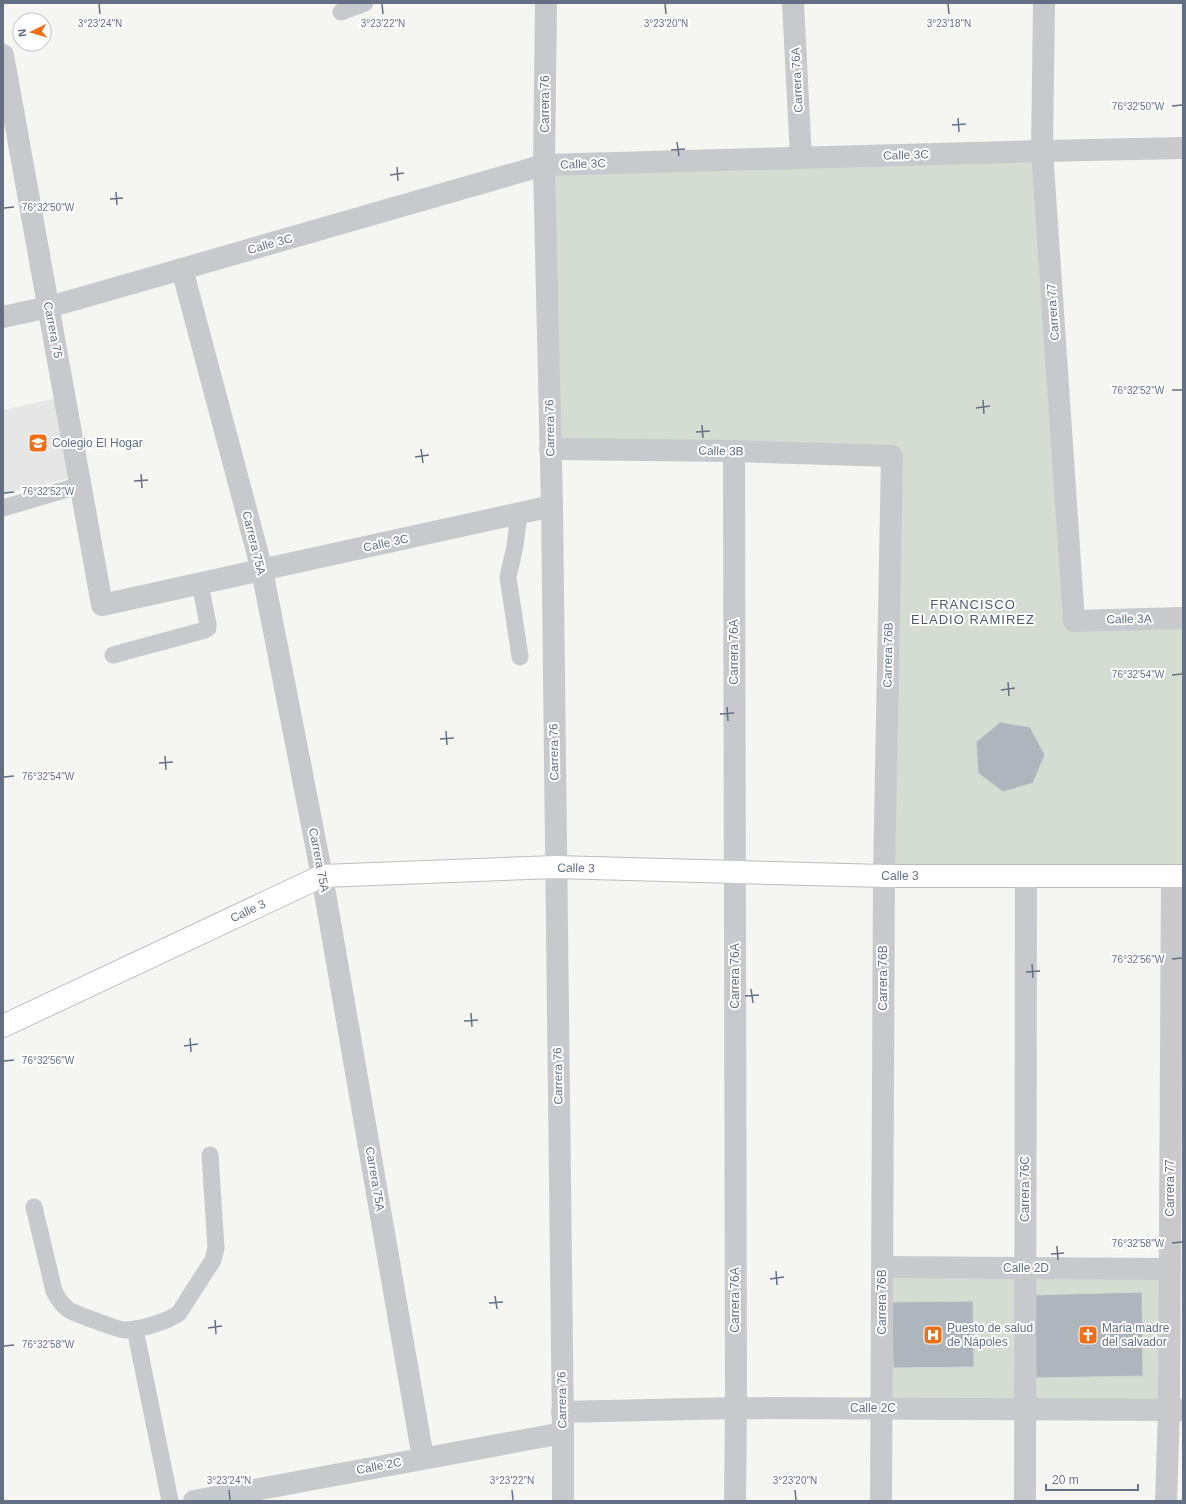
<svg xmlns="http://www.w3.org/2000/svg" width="1186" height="1504" font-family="Helvetica,sans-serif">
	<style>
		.built { fill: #e5e6e5 }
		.green { fill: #d5ddd2 }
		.building { fill: #afb5bc; stroke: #d6d7d4 }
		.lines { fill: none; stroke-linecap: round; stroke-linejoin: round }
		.secondary-casing { stroke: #b9bcc1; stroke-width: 24 }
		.lane { stroke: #c7c9cd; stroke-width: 17 }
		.street { stroke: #c7c9cd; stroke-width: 22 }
		.secondary { stroke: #fff; stroke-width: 22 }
		.ticks { fill: none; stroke: #637084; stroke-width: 1.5 }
		.labels { text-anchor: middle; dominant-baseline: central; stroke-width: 4; stroke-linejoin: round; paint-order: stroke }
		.street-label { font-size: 12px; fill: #637084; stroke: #fff }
		.poi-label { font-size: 12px; fill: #637084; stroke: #fff; text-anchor: start }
		.neighbourhood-label { font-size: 13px; letter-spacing: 1px; fill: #515a69; stroke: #fff }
		.ticks-label { font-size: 10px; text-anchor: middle; fill: #637084; stroke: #fff; stroke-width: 4; stroke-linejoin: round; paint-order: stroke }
	</style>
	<rect width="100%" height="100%" fill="#f5f6f1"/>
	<path class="built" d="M66,396L80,476L3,494V410Z"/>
	<g class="green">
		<path d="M1042,151L1074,620L1183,618V876H884L892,456L550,449L544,165Z"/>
		<path d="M882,1267L1170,1269L1169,1410L881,1408Z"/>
	</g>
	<g class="building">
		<path d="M1000,722L1030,727L1045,755L1033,783L1003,792L978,773L976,742Z"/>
		<path d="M1142,1292L1143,1376L1036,1378L1033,1295Z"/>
		<path d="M973,1301L974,1367L893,1368L892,1302Z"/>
	</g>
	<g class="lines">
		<g class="secondary-casing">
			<path id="secondary" d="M3,1026L322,876L555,867L884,876H1183"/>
		</g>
		<g class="lane">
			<path d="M341,12L365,3"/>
			<path d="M3,508L81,485"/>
			<path d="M519,513L515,546L508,577L520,657"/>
			<path d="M113,655L205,630L208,628V624L200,584"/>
			<path d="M34,1207L54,1291C57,1297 63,1306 69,1310C74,1313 119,1330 124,1330C139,1330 167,1322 179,1313L213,1260L216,1248L210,1155"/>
			<path d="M135,1329L170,1501"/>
		</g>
		<g class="street">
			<path d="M546,3L544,165L552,506L563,1433V1501"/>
			<path d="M793,3L801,158"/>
			<path d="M1044,3L1042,151L1074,621L1183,618"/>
			<path d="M3,55L102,605L552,506"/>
			<path d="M182,269L262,570L322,876L423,1458"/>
			<path d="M3,317L49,307L182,269L544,165L1042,151L1183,148"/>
			<path d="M550,449L734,451L892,456L884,876L881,1501"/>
			<path d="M734,451L736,1408L735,1501"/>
			<path d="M882,1267L1170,1269"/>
			<path d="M562,1412L736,1408L1183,1410"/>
			<path d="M194,1501L563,1433"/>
			<path d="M1025,1501L1026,876"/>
			<path d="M1166,1501L1169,1410L1172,876"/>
		</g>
		<use href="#secondary" class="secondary"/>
	</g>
	<path class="ticks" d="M99,4L100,14M382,4L383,14M665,4L666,14M948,4L949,14M1172,106L1182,105M958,118L959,132M952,125L966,124M677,142L679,156M671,150L685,149M397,167L398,181M390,175L404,173M116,192L117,205M110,199L123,198M4,208L14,207M1172,390H1182M983,400L984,414M976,408L990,406M702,425L703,438M696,432L710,431M421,449L423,463M415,457L429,455M141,474L142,488M134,481L148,480M4,493L14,492M1172,675L1182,674M1008,682L1009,696M1001,690L1015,688M727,707L728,721M720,714L734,713M446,731L447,745M440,739L454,738M165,756L166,770M159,763L173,762M4,777L14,776M1172,959L1182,958M1032,964L1033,978M1026,972L1040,971M751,989L753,1003M745,996L759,995M471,1013L472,1027M464,1021L478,1020M190,1038L191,1052M184,1046L198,1044M4,1061L14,1060M1172,1243L1182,1242M1057,1246L1058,1260M1051,1254L1064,1253M776,1271L777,1285M770,1279L784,1277M495,1296L497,1309M489,1303L503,1302M215,1320L216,1334M208,1328L222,1326M4,1346L14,1345M229,1490L230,1500M512,1490L513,1500M795,1490L796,1500"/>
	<defs>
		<g id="school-square" transform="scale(1)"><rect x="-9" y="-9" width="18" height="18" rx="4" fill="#ed6f1a" stroke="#fff"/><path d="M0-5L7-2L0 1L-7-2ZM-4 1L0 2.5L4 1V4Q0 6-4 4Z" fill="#fff"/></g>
		<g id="hospital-square" transform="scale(1)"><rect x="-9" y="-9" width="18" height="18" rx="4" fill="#ed6f1a" stroke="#fff"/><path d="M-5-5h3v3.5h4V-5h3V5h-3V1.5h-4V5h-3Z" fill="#fff"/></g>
		<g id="church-square" transform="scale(1)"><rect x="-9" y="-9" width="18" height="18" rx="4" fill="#ed6f1a" stroke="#fff"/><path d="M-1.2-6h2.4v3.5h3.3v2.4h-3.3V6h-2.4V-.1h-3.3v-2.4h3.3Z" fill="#fff"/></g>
	</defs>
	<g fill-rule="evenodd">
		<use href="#school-square" x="38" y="443"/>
		<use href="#hospital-square" x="933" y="1335"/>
		<use href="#church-square" x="1088" y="1335"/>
	</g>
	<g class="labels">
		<g class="street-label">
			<text transform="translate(797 80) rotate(-93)">Carrera 76A</text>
			<text transform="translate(545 104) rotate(-90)">Carrera 76</text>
			<text transform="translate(906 155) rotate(-2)">Calle 3C</text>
			<text transform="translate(583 164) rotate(-2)">Calle 3C</text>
			<text transform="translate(270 244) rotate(-16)">Calle 3C</text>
			<text transform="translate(1053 312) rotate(-94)">Carrera 77</text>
			<text transform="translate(53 330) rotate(79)">Carrera 75</text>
			<text transform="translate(550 428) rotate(-91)">Carrera 76</text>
			<text transform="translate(721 451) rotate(1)">Calle 3B</text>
			<text transform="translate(254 543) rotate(76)">Carrera 75A</text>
			<text transform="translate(386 543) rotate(-12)">Calle 3C</text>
			<text transform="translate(1129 619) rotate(-1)">Calle 3A</text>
			<text transform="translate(734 652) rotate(-90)">Carrera 76A</text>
			<text transform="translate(888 655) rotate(-89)">Carrera 76B</text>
			<text transform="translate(554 752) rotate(-91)">Carrera 76</text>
			<text transform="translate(319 860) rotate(79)">Carrera 75A</text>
			<text transform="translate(576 868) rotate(1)">Calle 3</text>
			<text x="900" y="876">Calle 3</text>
			<text transform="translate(248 911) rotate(-25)">Calle 3</text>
			<text transform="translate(735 976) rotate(-90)">Carrera 76A</text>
			<text transform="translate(883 978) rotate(-90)">Carrera 76B</text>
			<text transform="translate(558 1076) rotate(-91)">Carrera 76</text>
			<text transform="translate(375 1179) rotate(80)">Carrera 75A</text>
			<text transform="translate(1170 1188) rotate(-90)">Carrera 77</text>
			<text transform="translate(1025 1189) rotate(-90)">Carrera 76C</text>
			<text x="1026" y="1268">Calle 2D</text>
			<text transform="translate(735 1300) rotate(-90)">Carrera 76A</text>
			<text transform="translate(882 1302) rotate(-90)">Carrera 76B</text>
			<text transform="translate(562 1400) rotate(-91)">Carrera 76</text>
			<text x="873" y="1408">Calle 2C</text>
			<text transform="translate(379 1466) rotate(-11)">Calle 2C</text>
		</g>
		<g class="poi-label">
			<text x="52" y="443">Colegio El Hogar</text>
			<text x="947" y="1328">Puesto de salud<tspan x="947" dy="14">de Nápoles</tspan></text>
			<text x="1102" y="1328">Maria madre<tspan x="1102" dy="14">del salvador</tspan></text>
		</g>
		<g class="neighbourhood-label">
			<text x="973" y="604">FRANCISCO<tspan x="973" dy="15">ELADIO RAMIREZ</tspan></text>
		</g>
	</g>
	<g class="ticks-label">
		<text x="100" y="27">3°23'24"N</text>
		<text x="383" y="27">3°23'22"N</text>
		<text x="666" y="27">3°23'20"N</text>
		<text x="949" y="27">3°23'18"N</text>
		<text x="1138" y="110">76°32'50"W</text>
		<text x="48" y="211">76°32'50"W</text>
		<text x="1138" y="394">76°32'52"W</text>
		<text x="48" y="495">76°32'52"W</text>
		<text x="1138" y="678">76°32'54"W</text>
		<text x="48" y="780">76°32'54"W</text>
		<text x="1138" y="963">76°32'56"W</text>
		<text x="48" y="1064">76°32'56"W</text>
		<text x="1138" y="1247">76°32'58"W</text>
		<text x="48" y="1348">76°32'58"W</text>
		<text x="229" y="1484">3°23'24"N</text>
		<text x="512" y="1484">3°23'22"N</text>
		<text x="795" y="1484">3°23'20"N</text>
	</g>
	<rect width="1186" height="1504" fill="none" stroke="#637084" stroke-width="8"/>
	<g transform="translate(32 32) rotate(265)"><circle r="19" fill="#ffffff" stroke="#c1c6ce"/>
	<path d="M0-3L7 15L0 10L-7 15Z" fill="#ed6f1a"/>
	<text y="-6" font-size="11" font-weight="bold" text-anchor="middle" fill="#637084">N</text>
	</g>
	<path d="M1046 1484v6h92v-6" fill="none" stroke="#637084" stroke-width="2"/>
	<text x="1052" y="1484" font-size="12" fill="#637084" stroke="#ffffff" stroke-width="3" paint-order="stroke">20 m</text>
</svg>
